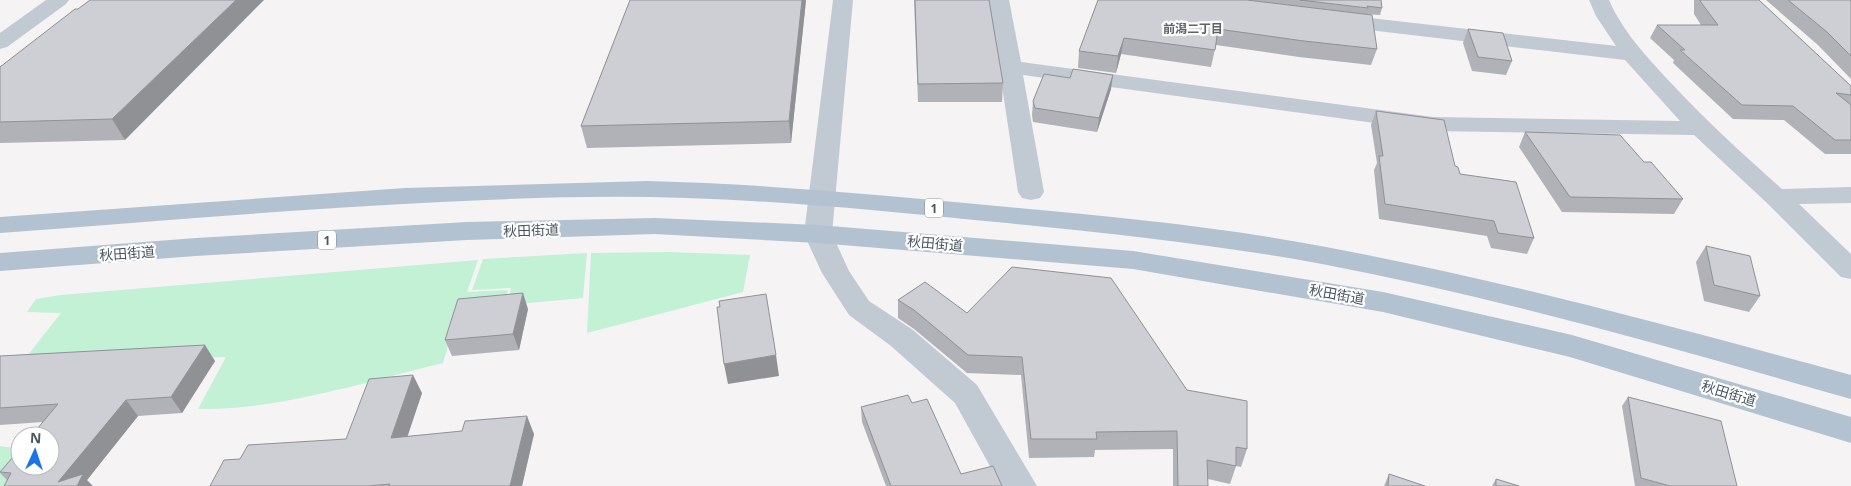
<svg xmlns="http://www.w3.org/2000/svg" width="1851" height="486" font-family="'Open Sans','Noto Sans JP',sans-serif">
	<style>
		.green { fill: #c3f1d5 }
		.lines { fill: none; stroke-linecap: round; stroke-linejoin: round }
		.minor { fill: #c1cad2; fill-rule: evenodd }
		.major { fill: #b3c2d1; fill-rule: evenodd }
		.wall { fill: #b0b2b7 }
		.shaded-wall { fill: #909195 }
		.building { fill: #cdcfd5; stroke: #909195 }
		.labels { text-anchor: middle; dominant-baseline: central; stroke-width: 4.5; stroke-linejoin: round; paint-order: stroke }
		.far-neighbourhood-label { font-size: 12px; font-weight: bold; fill: #5f6368; stroke: #fff }
		.shield { fill: #fff; stroke: #808990; stroke-width: 1 }
		.shield-label { font-size: 12px; font-weight: bold; fill: #4a5661 }
		.street-label { font-size: 14px; fill: #4a5661; stroke: #fff }
	</style>
	<rect width="100%" height="100%" fill="#f5f3f3"/>
	<g class="green">
		<path d="M668,252L750,255L743,292L587,333L591,253Z"/>
		<path d="M587,253L583,298L507,305L511,288L472,290L483,259Z"/>
		<path d="M478,260L467,292L508,290L503,307L458,312L443,363C364,382 281,410 198,409L226,357L20,365L61,313L27,312L36,299L61,295Z"/>
		<path d="M0,446L20,449V466L14,486H0Z"/>
	</g>
	<g class="lines">
		<g class="minor">
			<path d="M46,0H69L66,4L7,47L0,49V33Z"/>
			<path d="M833,0H853L832,234L849,271L869,301L913,330L977,385L1037,486H1001L955,403L891,346L849,315L822,273L804,234Z"/>
			<path d="M989,0H1009L1021,62L1433,117L1680,121L1625,60L1335,26L1328,24L1325,20L1328,16L1335,14L1616,46L1596,16L1589,0H1609C1623,32 1647,57 1671,83C1706,121 1744,155 1782,189L1851,187V203L1799,204L1851,254V279L1841,277L1767,203L1694,135L1433,131L1023,75L1044,192L1040,198L1031,200L1022,198L1018,192Z"/>
		</g>
		<g class="major">
			<path d="M648,181C765,184 881,195 997,206C1107,216 1217,226 1326,247C1503,280 1677,328 1851,375V399C1676,349 1501,298 1322,264C1214,244 1105,233 996,222C893,212 789,201 686,198C604,195 523,198 441,202C294,209 147,222 0,233V217L405,188Z"/>
			<path d="M655,218L818,225L1133,251L1383,292L1572,335L1851,417V443L1570,357L1383,312L1133,269L818,243L655,234L467,240L196,256L0,271V253L196,238L467,222Z"/>
		</g>
	</g>
	<g class="wall">
		<path d="M630,0H806L791,143L587,148L581,126Z"/>
		<path d="M914,0H989L1003,83L1002,102H918Z"/>
		<path d="M1098,0H1381L1382,8L1380,15L1366,14L1377,49L1371,65L1299,57L1216,45L1211,67L1121,54L1116,73L1078,68L1079,51Z"/>
		<path d="M1694,0H1759L1851,86V154H1825L1784,120L1733,119L1673,63L1674,60L1650,38L1657,25H1701L1694,14Z"/>
		<path d="M1766,0H1851V79L1818,45Z"/>
		<path d="M78,9L125,140L0,143V67Z"/>
		<path d="M1468,29L1512,61L1506,75L1472,71L1463,43Z"/>
		<path d="M1070,78L1111,89L1097,132L1033,122L1032,115L1033,101Z"/>
		<path d="M1376,111L1455,166L1460,174L1534,238L1527,254L1491,248L1487,236L1379,219L1374,170L1377,163L1371,125Z"/>
		<path d="M1525,132L1644,162L1683,199L1674,214L1562,212L1519,147Z"/>
		<path d="M1706,246L1760,296L1749,312L1704,301L1696,262Z"/>
		<path d="M898,300L967,313L1187,390L1247,449L1241,467L1236,466L1230,484L1208,479V486H1173V449L1095,450L1094,457L1029,458L1021,375L967,373L914,329L898,318Z"/>
		<path d="M528,309L519,350L452,356L445,340Z"/>
		<path d="M0,356L215,361L182,413L138,416L87,480H7L0,473L43,422L0,425Z"/>
		<path d="M422,393L407,436L534,434L522,486H210L240,459L346,439Z"/>
		<path d="M1628,397L1737,486H1635L1622,406Z"/>
		<path d="M912,403L961,474L1002,486H886L862,422L861,407Z"/>
		<path d="M1389,474L1425,486H1384Z"/>
		<path d="M1496,479L1519,486H1492Z"/>
	</g>
	<g class="shaded-wall">
		<path d="M236,0H264L125,140L112,119Z"/>
		<path d="M802,0H806L791,143L789,121Z"/>
		<path d="M1124,38L1121,54L1116,73L1118,56Z"/>
		<path d="M1113,75L1111,89L1097,132L1099,118Z"/>
		<path d="M523,293L528,309L519,350L513,334Z"/>
		<path d="M205,345L215,361L182,413L171,397Z"/>
		<path d="M776,355L779,376L728,384L724,364Z"/>
		<path d="M413,375L422,393L401,456L391,438Z"/>
		<path d="M126,400L138,416L87,480L93,486H61L58,482Z"/>
		<path d="M527,416L534,434L522,486H510Z"/>
	</g>
	<g class="building">
		<path d="M90,0H236L112,119L0,122V67L75,9H78Z"/>
		<path d="M630,0H802L789,121L581,126Z"/>
		<path d="M915,0H989L1003,83L918,84Z"/>
		<path d="M1098,0H1247L1372,15L1377,49L1304,41L1218,29L1215,50L1124,38L1118,56L1079,51Z"/>
		<path d="M1300,0H1381L1382,8L1367,6L1368,8Z"/>
		<path d="M1700,0H1759L1851,86V95L1836,93L1851,105V140H1835L1793,106L1742,105L1680,50H1685L1657,25H1718L1700,1Z"/>
		<path d="M1788,0H1851V56L1827,32Z"/>
		<path d="M1468,29L1503,33L1512,61L1478,57Z"/>
		<path d="M1073,69L1113,75L1099,118L1035,108L1033,101L1044,74L1070,78Z"/>
		<path d="M1376,111L1444,120L1455,166L1458,167L1460,174L1516,182L1534,238L1498,233L1494,221L1385,204L1379,156H1383Z"/>
		<path d="M1525,132L1620,135L1644,162H1651L1683,199L1570,197Z"/>
		<path d="M1706,246L1750,256L1760,296L1714,285Z"/>
		<path d="M1012,267L1111,278L1187,390L1247,401V449L1236,447V466L1207,460L1208,486H1178L1177,431L1096,432L1097,439H1031L1022,357L968,355L914,310L898,300L925,282L967,313Z"/>
		<path d="M523,293L513,334L445,340L458,299Z"/>
		<path d="M766,294L776,355L724,364L717,307H720L719,301Z"/>
		<path d="M205,345L171,397L126,400L58,482L83,474L77,486H4L11,473L0,472L20,449V466H50V436H31L58,404L0,408V356Z"/>
		<path d="M413,375L391,438L462,431L465,421L527,416L510,486H389L390,484L368,486H210L224,460L240,459L248,445L346,439L369,379Z"/>
		<path d="M908,395L912,403L927,399L961,474L993,466L1002,486H891L861,407Z"/>
		<path d="M1628,397L1721,421L1737,486H1670L1641,478Z"/>
		<path d="M1389,474L1425,486H1388Z"/>
		<path d="M1496,479L1519,486H1496Z"/>
	</g>
	<g class="labels">
		<g class="far-neighbourhood-label">
			<text x="1193" y="28">前潟二丁目</text>
		</g>
		<g class="shield">
			<rect x="925" y="198.5" width="18" height="19" rx="4"/>
			<rect x="318" y="230.5" width="18" height="19" rx="4"/>
		</g>
		<g class="shield-label">
			<text x="934" y="208">1</text>
			<text x="327" y="240">1</text>
		</g>
		<g class="street-label">
			<text transform="translate(531 230) rotate(-2)">秋田街道</text>
			<text transform="translate(935 243) rotate(5)">秋田街道</text>
			<text transform="translate(127 253) rotate(-4)">秋田街道</text>
			<text transform="translate(1337 294) rotate(10)">秋田街道</text>
			<text transform="translate(1729 393) rotate(17)">秋田街道</text>
		</g>
	</g>
	<g transform="translate(35 451) rotate(3)"><circle r="24" fill="#ffffff" stroke="#b7bbc0"/>
	<path d="M0-4L9 19L0 12L-9 19Z" fill="#1a73e8"/>
	<text y="-8" font-size="14" font-weight="bold" text-anchor="middle" fill="#4a5661">N</text>
	</g>
</svg>
